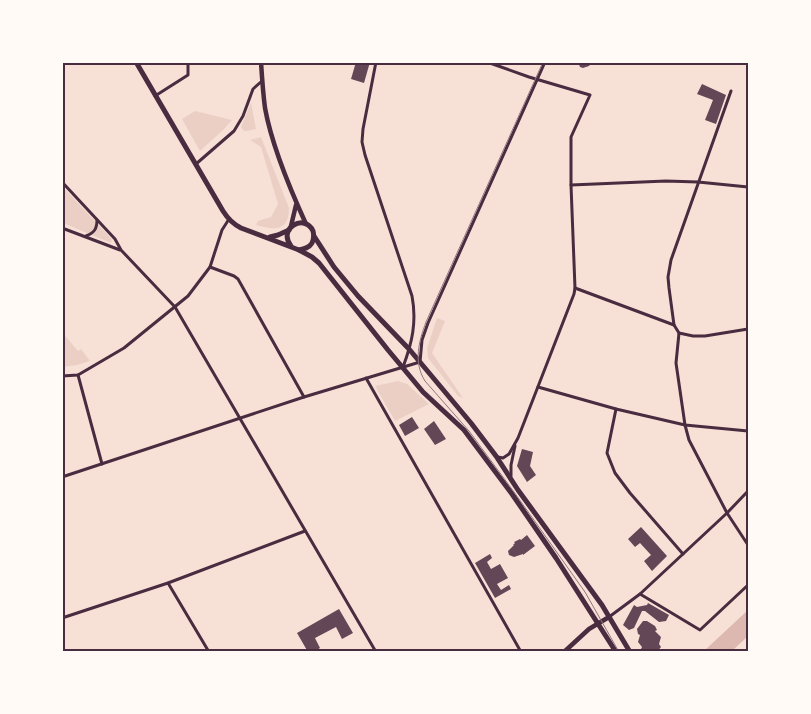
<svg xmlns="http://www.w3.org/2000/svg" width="811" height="714" font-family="Montserrat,sans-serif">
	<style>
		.green { fill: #ebcfc5 }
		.water { fill: #dcb8b0 }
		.building { fill: #644757 }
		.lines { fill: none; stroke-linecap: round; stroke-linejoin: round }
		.path { stroke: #4a2c40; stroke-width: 1 }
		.minor { stroke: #4a2c40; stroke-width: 3 }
		.tertiary { stroke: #4a2c40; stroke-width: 4.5 }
		.secondary { stroke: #4a2c40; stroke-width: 4.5 }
		.primary { stroke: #4a2c40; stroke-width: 5 }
		.tram { stroke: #8f747c; stroke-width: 1 }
		.neatline { fill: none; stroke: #4a2c40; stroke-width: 2 }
	</style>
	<rect width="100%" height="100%" fill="#f7e1d7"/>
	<g class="green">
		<path d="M251,103L256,129L247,131H244L241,127Z"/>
		<path d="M195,111L232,120L223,130L200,151L182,119Z"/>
		<path d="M261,137L289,208C289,232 274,230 256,225L258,221L271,217L278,204L261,147L250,140Z"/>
		<path d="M62,186L107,234L112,240L111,243L63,223Z"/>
		<path d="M437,318L445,321L432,353L463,398L458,396L428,358L427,348Z"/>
		<path d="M62,332L78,351L81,349L90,361L77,365L63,367Z"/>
		<path d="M398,381L407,384L429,404L395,421L375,386Z"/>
	</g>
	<path class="water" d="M748,610V636L732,651H704Z"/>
	<g class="building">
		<path d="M356,62H370L364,83L351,79Z"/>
		<path d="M578,62H592L589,66L583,68L580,67Z"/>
		<path d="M702,84L726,95L716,124L705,120L713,100L697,94Z"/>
		<path d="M412,417L419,428L405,436L399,425Z"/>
		<path d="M434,421L446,439L435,445L424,429Z"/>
		<path d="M522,449L533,452L530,466L536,475L527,482L517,466Z"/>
		<path d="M641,527L667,556L652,571L644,561L651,555L640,543L635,547L628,539Z"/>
		<path d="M527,535L535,546L523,555V554L514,557L509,555L508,551L514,545H513L515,543L514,542L520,539L521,540Z"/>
		<path d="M490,554L492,558L487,562L491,569L500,564L508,578L497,584L501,590L509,585L511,589L495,598L475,563Z"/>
		<path d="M648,603L669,615L666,621L659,622L645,611H642L634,628L629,630L623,625L634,605L637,607L647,605Z"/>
		<path d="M339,609L353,633L342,639L336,627L315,638L320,648L314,652H308L297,633Z"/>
		<path d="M643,621H647L655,626L657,630L655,631L661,637L659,644L661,647L657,652H647L641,649L642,647L638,642L640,635L638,634L637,629Z"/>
	</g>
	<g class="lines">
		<path class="path" d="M747,652L748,650"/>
		<g class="minor">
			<path d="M376,62L363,129L362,142L365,155L412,296C417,322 412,343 403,367"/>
			<path d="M487,62L529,77L590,95L571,137V185L575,288L574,294L518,438L509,454L503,458L498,457"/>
			<path d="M731,91L671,260L668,277L669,288L674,325L679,333L676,363L685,425L689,440L727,513L748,545"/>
			<path d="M155,96L188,75V62"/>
			<path d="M196,164L234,131L243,116L253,89L262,81"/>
			<path d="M62,182L115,239L121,250L175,307L376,652"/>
			<path d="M571,185L666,181L698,182L748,187"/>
			<path d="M62,228L120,250"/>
			<path d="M86,236C94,233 97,229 97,220"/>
			<path d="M210,267L234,276L238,279L304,397"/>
			<path d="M575,288L674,325"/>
			<path d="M679,333L693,336H705L748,329"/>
			<path d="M78,375L102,464"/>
			<path d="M62,376L78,375L124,348L188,296L210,267L222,230L229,219"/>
			<path d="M366,378L521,652"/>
			<path d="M538,387L616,409L685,425L748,431"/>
			<path d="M616,409L607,453L615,473L630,493L683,554"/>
			<path d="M511,476V465L515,446"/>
			<path d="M62,477L304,397L420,362L422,340L428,323L545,62"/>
			<path d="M168,583L209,652"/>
			<path d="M640,594L700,630L748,585"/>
			<path d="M609,617L640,594L727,513L748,491"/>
			<path d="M62,618L168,583L305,531"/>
		</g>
		<path class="tertiary" d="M564,652L589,629L609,617"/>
		<g class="secondary">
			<path d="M261,62C262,78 263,93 265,108C272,147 290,189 306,224"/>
			<path d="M291,226L296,205"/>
		</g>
		<g class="primary">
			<path d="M136,62L223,211C228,219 233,224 241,228L299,250C304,249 309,248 312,243C314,239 314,235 313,231C305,213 277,228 291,246"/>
			<path d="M314,236L334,267L358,296L409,349L471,423L496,456L518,490L602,605L630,652"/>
			<path d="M270,237L278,235L289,230"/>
			<path d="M299,250L312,257L319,263L388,350L423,392L464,430L512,494L556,558L616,652"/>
		</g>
		<path class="tram" d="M543,62L426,322C419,341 413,362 425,381L469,431L514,492L585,592L619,652"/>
	</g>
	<rect width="811" height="714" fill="none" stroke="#fffaf5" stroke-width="128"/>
	<rect x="64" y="64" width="683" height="586" class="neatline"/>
</svg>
